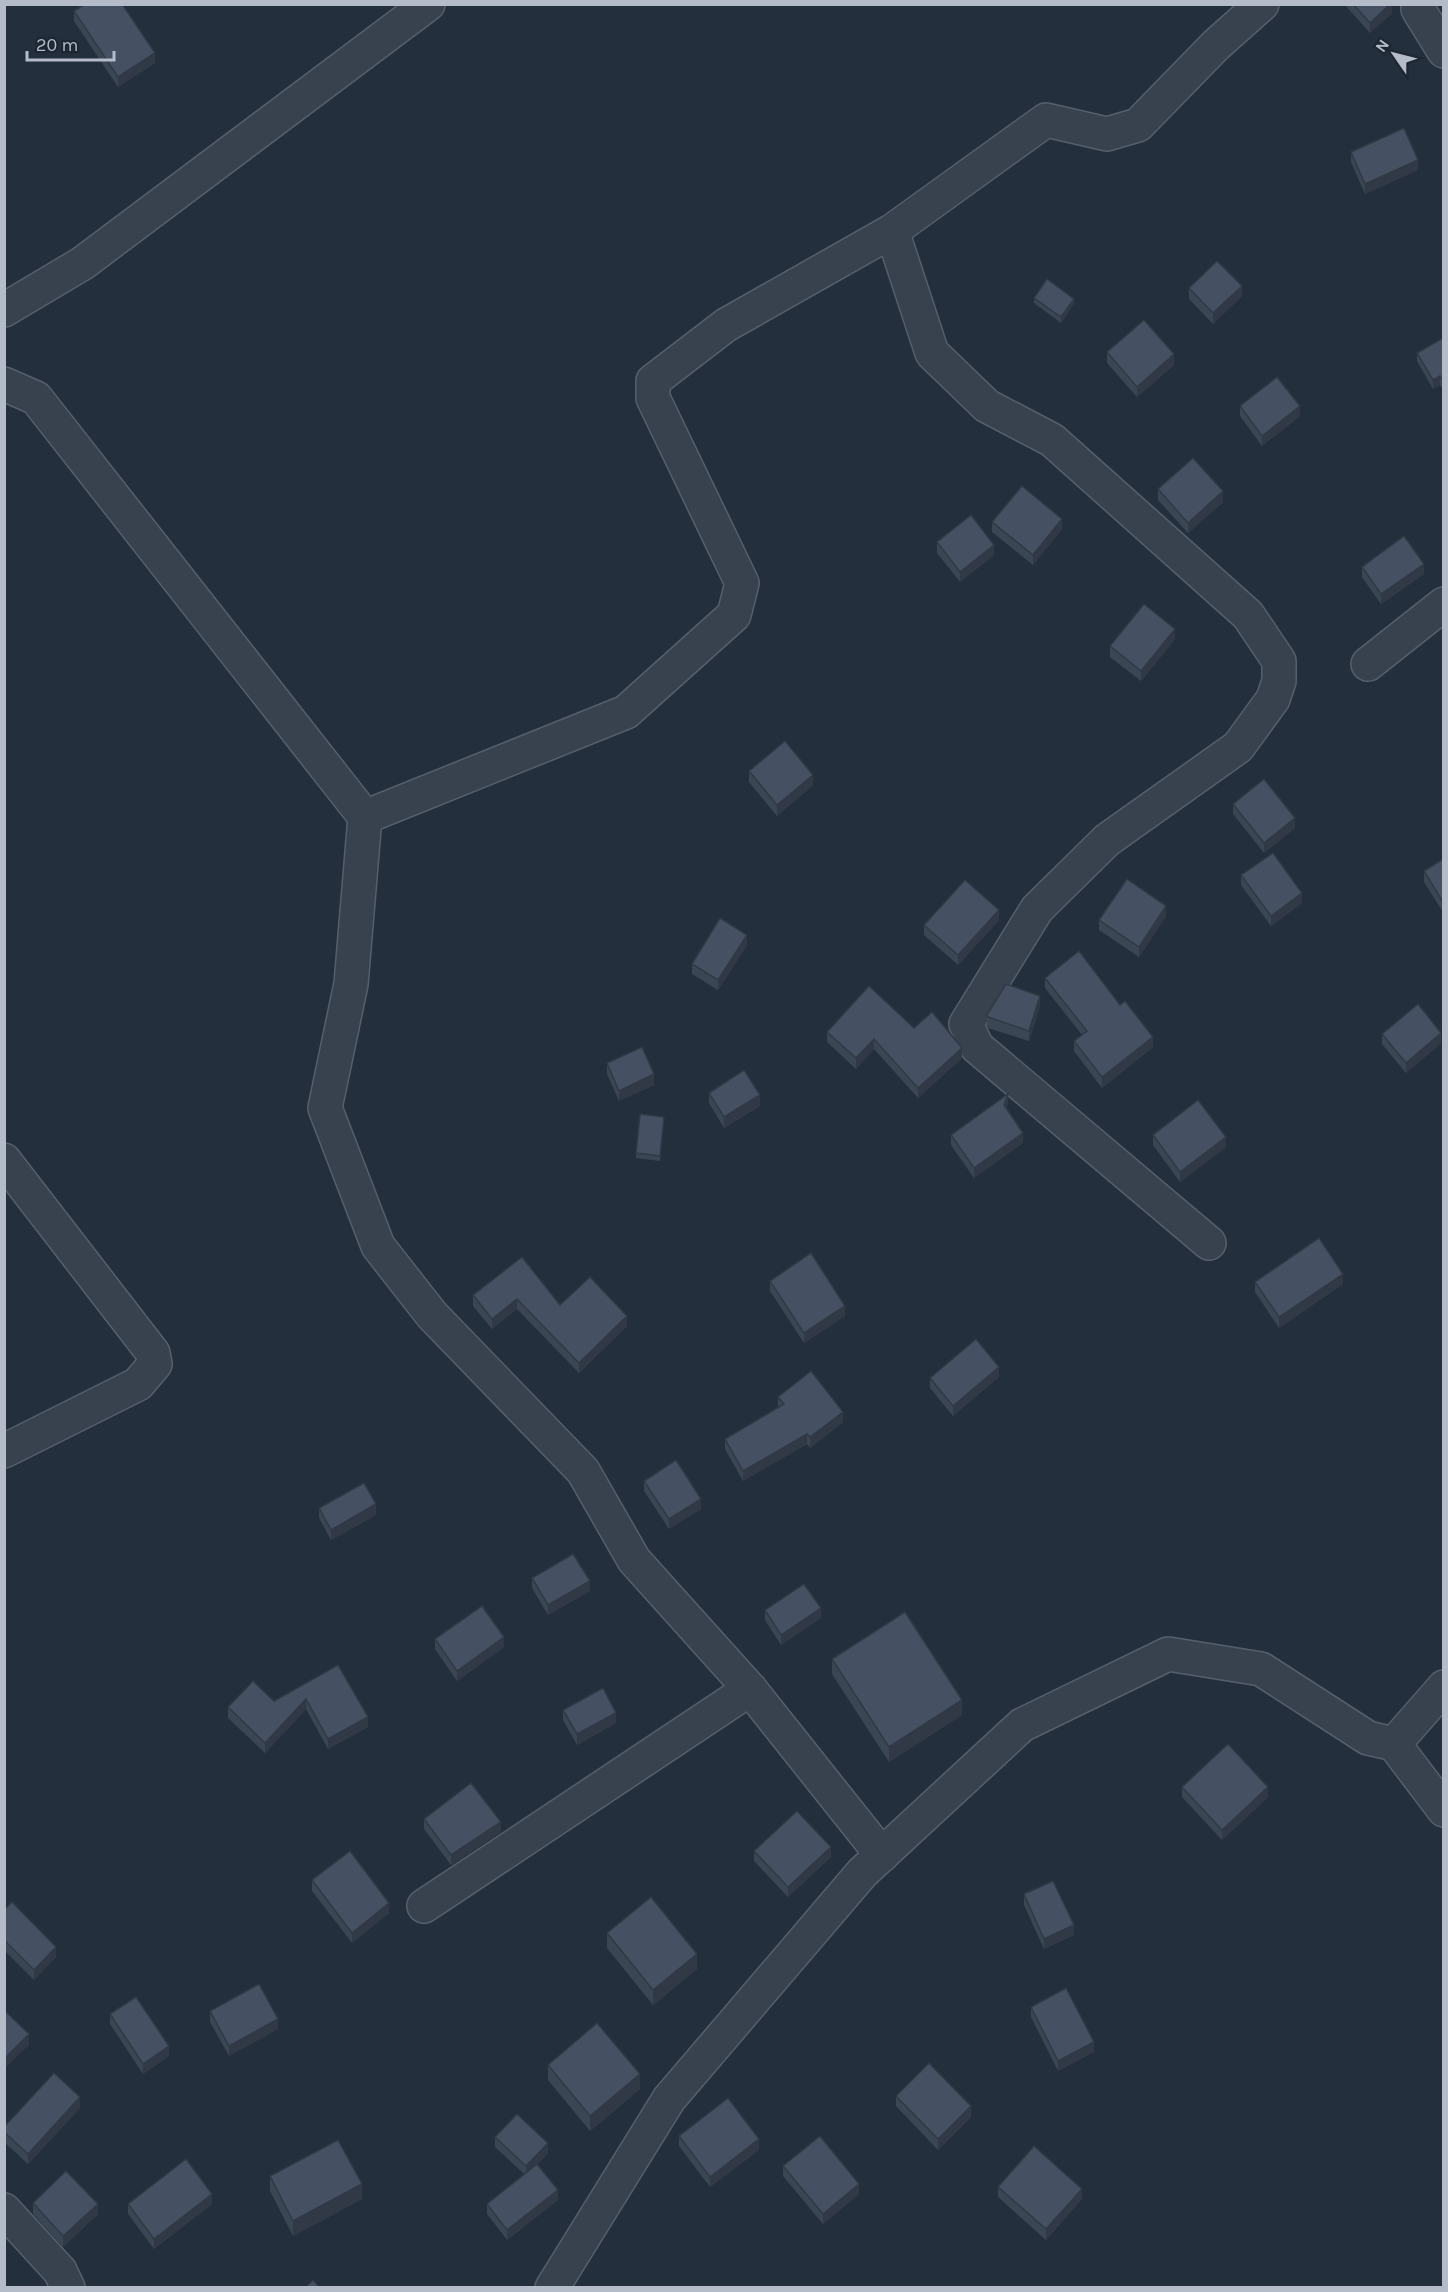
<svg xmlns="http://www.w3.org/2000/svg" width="1448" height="2292" font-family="Karla,sans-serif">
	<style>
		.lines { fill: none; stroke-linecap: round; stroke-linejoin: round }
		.minor-casing { stroke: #565f6c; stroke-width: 36 }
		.minor { stroke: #38414e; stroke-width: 33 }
		.wall { fill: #3b4654 }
		.shaded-wall { fill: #303945 }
		.building { fill: #455162; stroke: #303945; stroke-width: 1.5 }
	</style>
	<rect width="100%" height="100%" fill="#242f3e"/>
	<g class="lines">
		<g class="minor-casing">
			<g id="minor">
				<path d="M1419,4L1418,9L1444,51"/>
				<path d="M892,231L932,353L987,406L1052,440L1248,615L1279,661V681L1273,699L1238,747L1107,840L1037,909L966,1024L977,1047L1209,1243"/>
				<path d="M4,310L83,263L428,4"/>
				<path d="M4,384L36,398L365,817L626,712L734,615L742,583L653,398V381L726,325L892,231L1046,120L1107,134L1138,125L1216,45L1262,4"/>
				<path d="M1368,664L1444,604"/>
				<path d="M365,817L351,984L325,1108L378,1246L432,1315L583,1471L634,1560L750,1689L882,1855"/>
				<path d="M4,1160L153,1353L155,1364L138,1384L4,1451"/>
				<path d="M1394,1744L1444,1810"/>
				<path d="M424,1906L750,1689"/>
				<path d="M4,2210L60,2271L68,2288"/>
				<path d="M552,2288L669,2099L862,1873L1022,1725L1168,1654L1261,1669L1368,1738L1394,1744L1444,1687"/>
			</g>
		</g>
		<use href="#minor" class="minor"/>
	</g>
	<g class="wall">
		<path d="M1344,4H1392V13L1370,33Z"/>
		<path d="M74,11L155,63L118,87L74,21Z"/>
		<path d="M1351,152L1418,170L1365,194L1351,162Z"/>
		<path d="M1189,288L1242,296L1213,324L1189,299Z"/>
		<path d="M1034,298L1074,304L1061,323L1034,303Z"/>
		<path d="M1443,338V389L1440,385L1433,389L1417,361V353Z"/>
		<path d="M1107,352L1174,365L1137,397L1107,363Z"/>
		<path d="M1240,406L1300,416L1262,446L1240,416Z"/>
		<path d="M1158,489L1223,502L1188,533L1158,500Z"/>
		<path d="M992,522L1062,529L1033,565L992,532Z"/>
		<path d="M937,542L994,555L960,582L937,553Z"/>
		<path d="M1362,567L1424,574L1381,604L1362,577Z"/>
		<path d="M1175,639L1141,681L1110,657V646Z"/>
		<path d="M749,771L813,785L777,816L749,782Z"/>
		<path d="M1233,804L1295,828L1264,853L1233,814Z"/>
		<path d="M1443,859V912L1424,882V871Z"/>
		<path d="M1241,875L1302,903L1271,926L1241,885Z"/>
		<path d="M1166,916L1139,957L1099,930V920Z"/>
		<path d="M999,920L958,965L924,935V925Z"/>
		<path d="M747,945L718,990L692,974V964Z"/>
		<path d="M1045,978L1153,1047L1102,1088L1074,1051V1041L1082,1035L1045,988Z"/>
		<path d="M1040,1006L1029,1041L988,1028L987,1025V1015Z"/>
		<path d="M914,1028L962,1058L918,1098L874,1049L856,1069L827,1042V1032Z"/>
		<path d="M1382,1034L1441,1043L1406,1073L1382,1044Z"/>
		<path d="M607,1063L654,1085L619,1101L607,1074Z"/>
		<path d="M709,1093L760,1106L724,1128L709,1103Z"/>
		<path d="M1008,1104L1006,1109L1023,1143L974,1178L951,1145V1135Z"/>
		<path d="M664,1122L660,1161L636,1158V1153Z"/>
		<path d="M1153,1135L1226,1147L1180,1182L1153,1145Z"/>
		<path d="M522,1257L560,1305L627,1326L579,1373L517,1309L492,1329L473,1306V1295Z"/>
		<path d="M770,1281L845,1316L804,1343L770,1291Z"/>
		<path d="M1255,1282L1343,1284L1279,1328L1255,1292Z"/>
		<path d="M999,1377L953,1416L930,1388V1378Z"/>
		<path d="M778,1397L843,1422L810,1448L807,1444L743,1481L725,1449V1439L778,1407Z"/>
		<path d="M644,1481L701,1509L669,1529L644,1491Z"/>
		<path d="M319,1508L376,1515L331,1540L319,1518Z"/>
		<path d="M532,1578L590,1591L548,1615L532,1588Z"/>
		<path d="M765,1610L821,1618L781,1645L765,1620Z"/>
		<path d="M435,1639L504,1647L457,1681L435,1649Z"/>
		<path d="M832,1659L962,1715L889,1762L832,1674Z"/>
		<path d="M338,1665L368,1727L328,1749L306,1709L265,1753L228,1718V1707L274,1701Z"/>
		<path d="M563,1710L616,1723L577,1745L563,1720Z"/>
		<path d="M1182,1787L1268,1797L1222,1840L1182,1797Z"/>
		<path d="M424,1819L501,1832L451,1865L424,1829Z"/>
		<path d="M754,1851L831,1857L788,1897L754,1861Z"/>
		<path d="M312,1880L389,1913L352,1943L312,1891Z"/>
		<path d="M1024,1894L1074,1935L1044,1949L1024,1905Z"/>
		<path d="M4,1910L56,1957L34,1980L4,1950Z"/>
		<path d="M607,1933L697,1969L653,2005L607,1948Z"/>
		<path d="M1031,2007L1094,2052L1058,2071L1031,2017Z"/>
		<path d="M210,2011L278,2029L229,2056L210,2022Z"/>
		<path d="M110,2014L169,2056L143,2074L110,2024Z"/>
		<path d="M548,2065L640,2089L590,2131L548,2080Z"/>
		<path d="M896,2096L971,2117L938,2150L896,2106Z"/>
		<path d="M80,2108L28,2164L4,2142V2127Z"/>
		<path d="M679,2136L759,2150L710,2187L679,2146Z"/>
		<path d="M495,2137L548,2153L538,2164L558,2200L507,2240L487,2214V2204L524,2174L495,2147Z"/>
		<path d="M783,2166L859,2194L823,2224L783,2176Z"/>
		<path d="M270,2176L362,2199L293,2236L270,2191Z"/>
		<path d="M998,2187L1082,2199L1046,2240L998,2197Z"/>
		<path d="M33,2203L98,2214L63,2247L33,2214Z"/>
		<path d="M128,2204H212L154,2249L128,2214Z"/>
	</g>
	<g class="shaded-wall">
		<path d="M1390,4H1392V13L1370,33V23Z"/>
		<path d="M155,53V63L118,87V77Z"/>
		<path d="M1418,160V170L1365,194V184Z"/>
		<path d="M1242,286V296L1213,324V313Z"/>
		<path d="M1074,299V304L1061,323V317Z"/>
		<path d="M1174,354V365L1137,397V387Z"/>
		<path d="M1440,376V385L1433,389V380Z"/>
		<path d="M1300,406V416L1262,446V436Z"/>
		<path d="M1223,491V502L1188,533V523Z"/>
		<path d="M1062,519V529L1033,565V555Z"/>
		<path d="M994,545V555L960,582V572Z"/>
		<path d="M1424,564V574L1381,604V594Z"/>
		<path d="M1175,629V639L1141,681V671Z"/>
		<path d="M813,775V785L777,816V805Z"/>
		<path d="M1295,818V828L1264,853V843Z"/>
		<path d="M1302,893V903L1271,926V916Z"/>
		<path d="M1166,906V916L1139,957V947Z"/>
		<path d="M999,910V920L958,965V955Z"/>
		<path d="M747,935V945L718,990V980Z"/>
		<path d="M1040,996V1006L1029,1041V1031Z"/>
		<path d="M1441,1033V1043L1406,1073V1063Z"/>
		<path d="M1153,1037V1047L1102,1088V1077Z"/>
		<path d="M874,1039V1049L856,1069V1058Z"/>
		<path d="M962,1048V1058L918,1098V1088Z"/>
		<path d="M654,1074V1085L619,1101V1091Z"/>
		<path d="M1008,1094V1104L1004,1116V1105Z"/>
		<path d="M760,1095V1106L724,1128V1117Z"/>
		<path d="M1023,1133V1143L974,1178V1168Z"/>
		<path d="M1226,1137V1147L1180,1182V1172Z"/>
		<path d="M1343,1274V1284L1279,1328V1317Z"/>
		<path d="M517,1299V1309L492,1329V1319Z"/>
		<path d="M845,1306V1316L804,1343V1333Z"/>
		<path d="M627,1316V1326L579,1373V1363Z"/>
		<path d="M999,1367V1377L953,1416V1406Z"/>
		<path d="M843,1412V1422L810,1448V1437Z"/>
		<path d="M807,1434V1444L743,1481V1471Z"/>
		<path d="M701,1499V1509L669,1529V1519Z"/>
		<path d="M376,1504V1515L331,1540V1530Z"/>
		<path d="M590,1581V1591L548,1615V1605Z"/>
		<path d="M821,1608V1618L781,1645V1635Z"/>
		<path d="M504,1637V1647L457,1681V1671Z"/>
		<path d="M306,1699V1709L265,1753V1743Z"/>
		<path d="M962,1700V1715L889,1762V1747Z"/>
		<path d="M616,1713V1723L577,1745V1734Z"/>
		<path d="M368,1717V1727L328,1749V1739Z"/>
		<path d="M1268,1787V1797L1222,1840V1830Z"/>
		<path d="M501,1822V1832L451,1865V1855Z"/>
		<path d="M831,1847V1857L788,1897V1887Z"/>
		<path d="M389,1903V1913L352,1943V1933Z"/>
		<path d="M1074,1925V1935L1044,1949V1939Z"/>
		<path d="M56,1947V1957L34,1980V1970Z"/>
		<path d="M697,1954V1969L653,2005V1990Z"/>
		<path d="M278,2019V2029L229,2056V2046Z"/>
		<path d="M29,2034V2045L4,2069V2059Z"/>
		<path d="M1094,2042V2052L1058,2071V2061Z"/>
		<path d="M169,2046V2056L143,2074V2064Z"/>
		<path d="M640,2074V2089L590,2131V2116Z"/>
		<path d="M80,2097V2108L28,2164V2154Z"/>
		<path d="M971,2106V2117L938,2150V2139Z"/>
		<path d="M759,2139V2150L710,2187V2177Z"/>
		<path d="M548,2143V2153L526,2176V2166Z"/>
		<path d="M362,2184V2199L293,2236V2221Z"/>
		<path d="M859,2184V2194L823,2224V2214Z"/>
		<path d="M1082,2189V2199L1046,2240V2229Z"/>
		<path d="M558,2190V2200L507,2240V2230Z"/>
		<path d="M212,2194V2204L154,2249V2239Z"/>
		<path d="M98,2204V2214L63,2247V2236Z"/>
	</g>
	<g class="building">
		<path d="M85,4H122L155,53L118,77L74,11Z"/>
		<path d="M1353,4H1390L1370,23Z"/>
		<path d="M1404,128L1418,160L1365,184L1351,152Z"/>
		<path d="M1217,261L1242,286L1213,313L1189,288Z"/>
		<path d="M1047,279L1074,299L1061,317L1034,298Z"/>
		<path d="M1144,320L1174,354L1137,387L1107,352Z"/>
		<path d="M1443,338V381L1440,376L1433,380L1417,353Z"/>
		<path d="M1277,377L1300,406L1262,436L1240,406Z"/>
		<path d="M1193,458L1223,491L1188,523L1158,489Z"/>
		<path d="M1022,486L1062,519L1033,555L992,522Z"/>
		<path d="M971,515L994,545L960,572L937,542Z"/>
		<path d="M1404,536L1424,564L1381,594L1362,567Z"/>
		<path d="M1144,604L1175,629L1141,671L1110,646Z"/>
		<path d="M785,741L813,775L777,805L749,771Z"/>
		<path d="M1264,779L1295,818L1264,843L1233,804Z"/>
		<path d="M1273,853L1302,893L1271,916L1241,875Z"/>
		<path d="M1443,859V902L1424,871Z"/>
		<path d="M1127,879L1166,906L1139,947L1099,920Z"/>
		<path d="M965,880L999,910L958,955L924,925Z"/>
		<path d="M720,918L747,935L718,980L692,964Z"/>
		<path d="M1079,951L1120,1005L1125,1001L1153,1037L1102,1077L1074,1041L1087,1031L1045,978Z"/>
		<path d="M1006,984L1040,996L1029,1031L988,1017L987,1015Z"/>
		<path d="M869,986L914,1028L932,1012L962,1048L918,1088L874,1039L856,1058L827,1032Z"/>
		<path d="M1418,1004L1441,1033L1406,1063L1382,1034Z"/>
		<path d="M642,1047L654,1074L619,1091L607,1063Z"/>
		<path d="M744,1070L760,1095L724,1117L709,1093Z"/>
		<path d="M1008,1094L1004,1105L1023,1133L974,1168L951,1135Z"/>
		<path d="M1198,1100L1226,1137L1180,1172L1153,1135Z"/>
		<path d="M640,1114L664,1117L660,1156L636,1153Z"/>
		<path d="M1319,1238L1343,1274L1279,1317L1255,1282Z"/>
		<path d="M811,1253L845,1306L804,1333L770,1281Z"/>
		<path d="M522,1257L560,1305L590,1277L627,1316L579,1363L517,1299L492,1319L473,1295Z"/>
		<path d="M976,1339L999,1367L953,1406L930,1378Z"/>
		<path d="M811,1371L843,1412L810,1437L807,1434L743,1471L725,1439L784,1404L778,1397Z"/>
		<path d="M676,1460L701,1499L669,1519L644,1481Z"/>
		<path d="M364,1483L376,1504L331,1530L319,1508Z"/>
		<path d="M573,1554L590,1581L548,1605L532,1578Z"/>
		<path d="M804,1584L821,1608L781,1635L765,1610Z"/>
		<path d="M482,1606L504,1637L457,1671L435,1639Z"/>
		<path d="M905,1612L962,1700L889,1747L832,1659Z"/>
		<path d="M338,1665L368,1717L328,1739L306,1699L265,1743L228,1707L253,1681L274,1701Z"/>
		<path d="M603,1688L616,1713L577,1734L563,1710Z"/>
		<path d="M1228,1744L1268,1787L1222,1830L1182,1787Z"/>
		<path d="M471,1783L501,1822L451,1855L424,1819Z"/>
		<path d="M797,1811L831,1847L788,1887L754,1851Z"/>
		<path d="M350,1851L389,1903L352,1933L312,1880Z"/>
		<path d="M1053,1881L1074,1925L1044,1939L1024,1894Z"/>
		<path d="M651,1897L697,1954L653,1990L607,1933Z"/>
		<path d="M12,1902L56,1947L34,1970L4,1940V1910Z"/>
		<path d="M259,1984L278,2019L229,2046L210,2011Z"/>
		<path d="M1066,1988L1094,2042L1058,2061L1031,2007Z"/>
		<path d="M136,1997L169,2046L143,2064L110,2014Z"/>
		<path d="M4,2010L29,2034L4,2059Z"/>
		<path d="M597,2023L640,2074L590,2116L548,2065Z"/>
		<path d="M929,2063L971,2106L938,2139L896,2096Z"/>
		<path d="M54,2073L80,2097L28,2154L4,2132V2127Z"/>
		<path d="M728,2098L759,2139L710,2177L679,2136Z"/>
		<path d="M517,2114L548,2143L526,2166L495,2137Z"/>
		<path d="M820,2136L859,2184L823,2214L783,2166Z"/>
		<path d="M338,2140L362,2184L293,2221L270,2176Z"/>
		<path d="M1034,2146L1082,2189L1046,2229L998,2187Z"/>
		<path d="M186,2159L212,2194L154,2239L128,2204Z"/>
		<path d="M537,2164L558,2190L507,2230L487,2204Z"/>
		<path d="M66,2171L98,2204L63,2236L33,2203Z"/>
		<path d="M313,2280L320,2288H305Z"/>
	</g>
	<rect width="1448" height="2292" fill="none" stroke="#b4bcc9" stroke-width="12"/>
	<g transform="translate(1394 54) rotate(305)" stroke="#1d2633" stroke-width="4.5" paint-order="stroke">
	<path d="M0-4.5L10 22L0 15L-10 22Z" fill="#b4bcc9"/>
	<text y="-9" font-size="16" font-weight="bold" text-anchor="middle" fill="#b4bcc9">N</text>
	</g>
	<path d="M27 51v9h87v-9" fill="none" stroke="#b4bcc9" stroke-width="3"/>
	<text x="36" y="51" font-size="18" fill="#b4bcc9" stroke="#1d2633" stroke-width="4.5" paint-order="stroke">20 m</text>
</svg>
